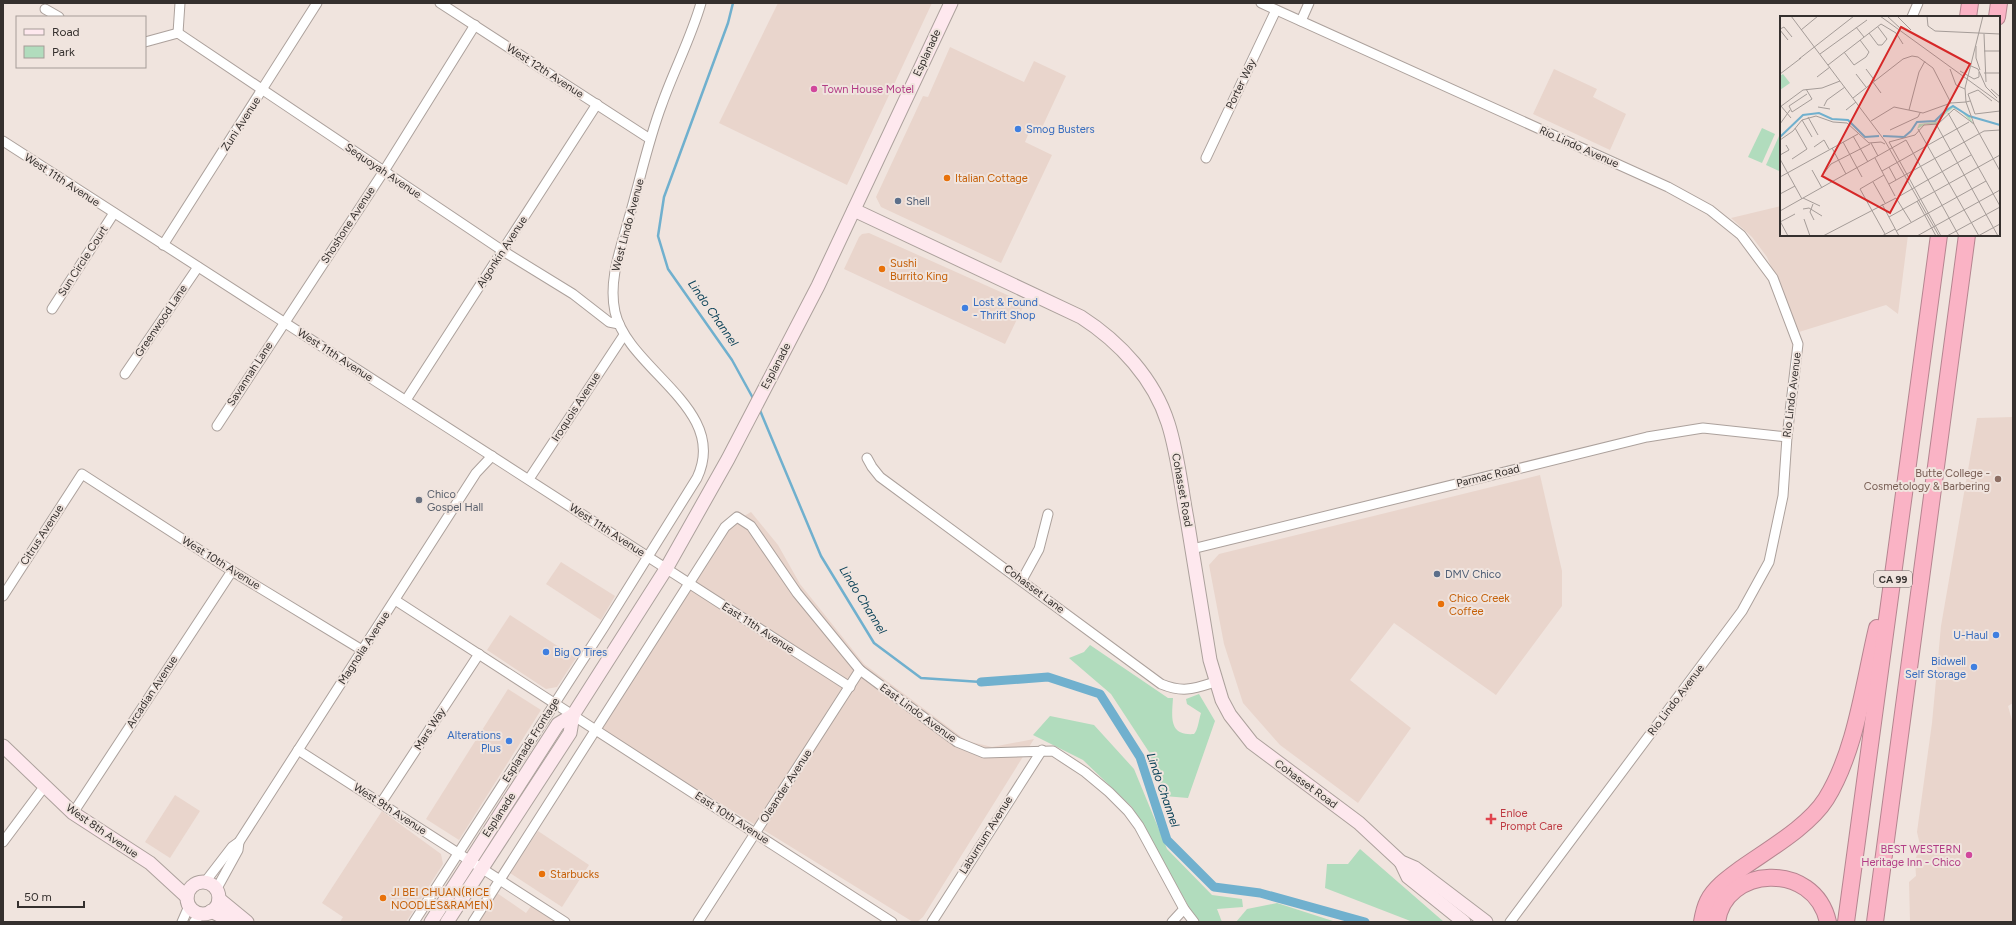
<svg xmlns="http://www.w3.org/2000/svg" width="2016" height="925" font-family="Figtree,sans-serif">
	<style>
		.built { fill: #e9d5cc }
		.green { fill: #b1dcbd }
		.lines { fill: none; stroke-linecap: round; stroke-linejoin: round }
		.stream { stroke: #70b0ce; stroke-width: 2.5 }
		.canal { stroke: #70b0ce; stroke-width: 9 }
		.street-casing { stroke: #aca19c; stroke-width: 11 }
		.secondary-casing { stroke: #aca19c; stroke-width: 15 }
		.highway-casing { stroke: #b58590; stroke-width: 18 }
		.street { stroke: #fff; stroke-width: 9 }
		.secondary { stroke: #fee8ee; stroke-width: 13 }
		.highway { stroke: #fab3c5; stroke-width: 16 }
		.hotel-dot { fill: #d1479c; stroke: #f0e4de; stroke-width: 1.5 }
		.shop-dot { fill: #3f7fe0; stroke: #f0e4de; stroke-width: 1.5 }
		.food-dot { fill: #e8710a; stroke: #f0e4de; stroke-width: 1.5 }
		.service-dot { fill: #5c6f8a; stroke: #f0e4de; stroke-width: 1.5 }
		.education-dot { fill: #8d6e63; stroke: #f0e4de; stroke-width: 1.5 }
		.worship-dot { fill: #6b7280; stroke: #f0e4de; stroke-width: 1.5 }
		.health-dot { fill: #e0444e; stroke: #f0e4de; stroke-width: 1.5 }
		.labels { text-anchor: middle; dominant-baseline: central; stroke-width: 4; stroke-linejoin: round; paint-order: stroke }
		.shield { fill: #f0e4de; stroke: #6d6663; stroke-width: 1 }
		.shield-label { font-size: 10px; font-weight: bold; fill: #35302e }
		.street-label { font-size: 11px; fill: #35302e; stroke: #f0e4de }
		.hotel-label { font-size: 11px; fill: #b23c85; stroke: #f0e4de; text-anchor: start }
		.shop-label { font-size: 11px; fill: #366cbe; stroke: #f0e4de; text-anchor: start }
		.food-label { font-size: 11px; fill: #c56008; stroke: #f0e4de; text-anchor: start }
		.service-label { font-size: 11px; fill: #4e5e75; stroke: #f0e4de; text-anchor: start }
		.education-label { font-size: 11px; fill: #785e54; stroke: #f0e4de; text-anchor: end }
		.worship-label { font-size: 11px; fill: #5b616d; stroke: #f0e4de; text-anchor: start }
		.health-label { font-size: 11px; fill: #be3a42; stroke: #f0e4de; text-anchor: start }
		.water-label { font-size: 12px; font-style: italic; fill: #0e445a; stroke: #f0e4de }
		.inset-river { fill: none; stroke: #70b0ce; stroke-width: 2 }
		.inset-road { fill: none; stroke: #a59c98; stroke-width: 1 }
		.view { fill: #d62828; fill-opacity: 0.15; stroke: #d62828; stroke-width: 2 }
		.inset-edge { fill: none; stroke: #35302e; stroke-width: 2 }
	</style>
	<rect width="100%" height="100%" fill="#f0e4de"/>
	<g class="built">
		<path d="M778,3H932L847,185L719,123Z"/>
		<path d="M950,47L1024,82L1034,61L1066,76L1039,134L1030,130L1025,142L1052,155L1001,263L881,207L876,197L923,96L928,97Z"/>
		<path d="M1554,69L1597,89L1593,97L1626,114L1610,150L1533,114Z"/>
		<path d="M1781,206V235H1908L1898,314L1886,305L1799,332L1767,257L1752,237L1731,218Z"/>
		<path d="M869,233L1025,303L1005,344L844,269L859,237L862,234Z"/>
		<path d="M2013,417V703L2008,706L2013,724V922H1910L1909,882L1916,876L1915,861L1920,845L1917,832L1932,723L1941,626L1977,418Z"/>
		<path d="M1540,475L1562,571V606L1496,695L1394,623L1350,680L1411,728L1358,803L1280,745L1243,703L1224,644L1209,565L1219,554Z"/>
		<path d="M751,512L778,545L800,584L864,664L967,741L992,747L1034,739L923,917L917,922H913L601,730L721,538L734,522Z"/>
		<path d="M561,562L615,596L601,620L546,584Z"/>
		<path d="M510,615L576,658L557,687L546,689L487,650Z"/>
		<path d="M508,689L541,710L459,840L426,819Z"/>
		<path d="M175,795L200,811L170,858L145,842Z"/>
		<path d="M382,811L441,854L443,864L406,922H340L343,917L322,903Z"/>
		<path d="M538,831L589,865L562,907L510,873Z"/>
		<path d="M497,893L526,913L531,906L556,922H478Z"/>
	</g>
	<g class="green">
		<path d="M1762,128L1775,134L1762,163L1748,157Z"/>
		<path d="M1779,136H1781V167L1779,171L1766,165Z"/>
		<path d="M1090,645L1168,698H1173C1172,716 1168,736 1194,734C1198,730 1199,719 1201,713L1187,704L1186,699L1199,694L1215,721L1188,798L1164,796L1149,752L1111,694L1069,658L1084,652Z"/>
		<path d="M1050,716L1094,725L1134,769L1167,849L1212,895L1242,899L1243,907L1217,909L1222,922L1197,921L1132,807L1083,760L1033,735Z"/>
		<path d="M1360,849L1444,922H1413L1325,888L1327,864H1348Z"/>
		<path d="M1277,903L1336,922H1236L1247,909Z"/>
	</g>
	<g class="lines">
		<g class="stream">
			<path d="M733,3L728,23L664,197L658,236L668,269L732,360L754,400"/>
			<path d="M759,408L821,556L874,643L921,678L981,682"/>
		</g>
		<path class="canal" d="M981,682L1048,677L1100,694L1140,757L1167,840L1214,887L1260,893L1365,922"/>
		<g class="street-casing">
			<g id="street">
				<path d="M440,3L650,139"/>
				<path d="M1261,3L1668,187L1710,210L1741,235L1773,278L1798,344L1787,437L1783,496L1769,562L1742,611L1510,922"/>
				<path d="M45,9L59,17"/>
				<path d="M1912,17L1918,3"/>
				<path d="M1301,21L1309,3"/>
				<path d="M178,33L180,3"/>
				<path d="M145,42L178,33L503,251L573,294L609,322L619,324"/>
				<path d="M3,141L850,687"/>
				<path d="M1206,158L1276,10"/>
				<path d="M163,245L317,3"/>
				<path d="M52,309L114,213"/>
				<path d="M125,374L198,267"/>
				<path d="M406,400L597,104"/>
				<path d="M217,426L384,171L475,25"/>
				<path d="M867,458L872,467L880,477L1161,684C1183,693 1193,689 1215,682"/>
				<path d="M529,479L624,335"/>
				<path d="M1192,549L1647,437L1703,428L1787,437"/>
				<path d="M1022,580L1039,549L1048,514"/>
				<path d="M3,596L82,474L232,571L362,650"/>
				<path d="M395,600L892,922"/>
				<path d="M298,750L565,922"/>
				<path d="M381,803L479,654"/>
				<path d="M73,813L232,571"/>
				<path d="M3,842L44,787"/>
				<path d="M205,882L232,847L239,842L476,473L492,456"/>
				<path d="M216,890L238,850L239,842"/>
				<path d="M182,922L189,906"/>
				<path d="M194,922L201,914"/>
				<path d="M414,922L604,627L697,478C730,409 628,370 615,312C608,280 621,248 629,218C640,180 648,141 662,104C674,70 691,38 701,3"/>
				<path d="M473,922L725,527L737,517L751,526L797,593L860,670L957,742L984,753L1053,751L1085,772L1109,792L1128,811L1139,826L1184,909L1194,922"/>
				<path d="M698,922L860,670"/>
				<path d="M932,922L1042,750"/>
				<path d="M1172,922L1184,909"/>
			</g>
		</g>
		<g class="secondary-casing">
			<g id="secondary">
				<path d="M854,210L1081,317C1120,342 1154,379 1168,423C1178,454 1181,487 1187,519C1195,566 1202,613 1210,660L1222,700L1230,715L1252,743L1359,823L1401,862L1415,868L1486,922"/>
				<path d="M3,746L73,813L150,863L187,897"/>
				<path d="M1401,862L1408,877L1464,922"/>
				<circle cx="203" cy="898" r="16"/>
				<path d="M219,899L247,922"/>
				<path d="M211,911L233,922"/>
				<path d="M431,922L558,724L573,715"/>
				<path d="M447,922L570,733L573,715L666,569L728,459L818,286L951,3"/>
			</g>
		</g>
		<g class="highway-casing">
			<g id="highway">
				<path d="M1968,17L1970,3"/>
				<path d="M1997,17L1999,3"/>
				<path d="M1702,922C1703,916 1705,907 1708,901C1715,887 1730,877 1742,868C1769,849 1809,826 1826,799C1856,751 1864,682 1877,628"/>
				<path d="M1717,922C1724,866 1814,860 1828,922"/>
				<path d="M1846,922L1939,235"/>
				<path d="M1875,922L1967,235"/>
			</g>
		</g>
		<use href="#street" class="street"/>
		<use href="#secondary" class="secondary"/>
		<use href="#highway" class="highway"/>
	</g>
	<g class="hotel-dot">
		<circle cx="814" cy="89" r="4"/>
		<circle cx="1969" cy="855" r="4"/>
	</g>
	<g class="shop-dot">
		<circle cx="1018" cy="129" r="4"/>
		<circle cx="965" cy="308" r="4"/>
		<circle cx="1996" cy="635" r="4"/>
		<circle cx="546" cy="652" r="4"/>
		<circle cx="1974" cy="667" r="4"/>
		<circle cx="509" cy="741" r="4"/>
	</g>
	<g class="food-dot">
		<circle cx="947" cy="178" r="4"/>
		<circle cx="882" cy="269" r="4"/>
		<circle cx="1441" cy="604" r="4"/>
		<circle cx="542" cy="874" r="4"/>
		<circle cx="383" cy="898" r="4"/>
	</g>
	<g class="service-dot">
		<circle cx="898" cy="201" r="4"/>
		<circle cx="1437" cy="574" r="4"/>
	</g>
	<circle class="education-dot" cx="1998" cy="479" r="4"/>
	<circle class="worship-dot" cx="419" cy="500" r="4"/>
	<path class="health-dot" d="M1489 813h4v4h4v4h-4v4h-4v-4h-4v-4h4z"/>
	<g class="labels">
		<rect class="shield" x="1874" y="571" width="38" height="16" rx="3"/>
		<g class="shield-label">
			<text x="1893" y="579">CA 99</text>
		</g>
		<g class="street-label">
			<text transform="translate(927 53) rotate(-65)">Esplanade</text>
			<text transform="translate(545 71) rotate(33)">West 12th Avenue</text>
			<text transform="translate(1241 84) rotate(-64)">Porter Way</text>
			<text transform="translate(241 124) rotate(-57)">Zuni Avenue</text>
			<text transform="translate(1579 147) rotate(24)">Rio Lindo Avenue</text>
			<text transform="translate(383 171) rotate(34)">Sequoyah Avenue</text>
			<text transform="translate(62 180) rotate(33)">West 11th Avenue</text>
			<text transform="translate(348 225) rotate(-57)">Shoshone Avenue</text>
			<text transform="translate(628 225) rotate(-75)">West Lindo Avenue</text>
			<text transform="translate(502 252) rotate(-57)">Algonkin Avenue</text>
			<text transform="translate(83 261) rotate(-57)">Sun Circle Court</text>
			<text transform="translate(161 321) rotate(-56)">Greenwood Lane</text>
			<text transform="translate(335 355) rotate(33)">West 11th Avenue</text>
			<text transform="translate(776 366) rotate(-62)">Esplanade</text>
			<text transform="translate(250 374) rotate(-57)">Savannah Lane</text>
			<text transform="translate(1792 395) rotate(-83)">Rio Lindo Avenue</text>
			<text transform="translate(576 407) rotate(-57)">Iroquois Avenue</text>
			<text transform="translate(1488 476) rotate(-14)">Parmac Road</text>
			<text transform="translate(1182 490) rotate(80)">Cohasset Road</text>
			<text transform="translate(607 530) rotate(33)">West 11th Avenue</text>
			<text transform="translate(42 535) rotate(-57)">Citrus Avenue</text>
			<text transform="translate(221 563) rotate(32)">West 10th Avenue</text>
			<text transform="translate(1034 589) rotate(37)">Cohasset Lane</text>
			<text transform="translate(758 628) rotate(33)">East 11th Avenue</text>
			<text transform="translate(364 648) rotate(-57)">Magnolia Avenue</text>
			<text transform="translate(152 692) rotate(-57)">Arcadian Avenue</text>
			<text transform="translate(1676 700) rotate(-53)">Rio Lindo Avenue</text>
			<text transform="translate(918 713) rotate(36)">East Lindo Avenue</text>
			<text transform="translate(430 729) rotate(-57)">Mars Way</text>
			<text transform="translate(531 740) rotate(-58)">Esplanade Frontage</text>
			<text transform="translate(1306 784) rotate(36)">Cohasset Road</text>
			<text transform="translate(786 786) rotate(-57)">Oleander Avenue</text>
			<text transform="translate(390 809) rotate(33)">West 9th Avenue</text>
			<text transform="translate(499 815) rotate(-57)">Esplanade</text>
			<text transform="translate(732 818) rotate(33)">East 10th Avenue</text>
			<text transform="translate(102 831) rotate(35)">West 8th Avenue</text>
			<text transform="translate(986 835) rotate(-58)">Laburnum Avenue</text>
		</g>
		<g class="hotel-label">
			<text x="822" y="89">Town House Motel</text>
			<text x="1961" y="849" text-anchor="end">BEST WESTERN<tspan x="1961" dy="13">Heritage Inn - Chico</tspan></text>
		</g>
		<g class="shop-label">
			<text x="1026" y="129">Smog Busters</text>
			<text x="973" y="302">Lost &amp; Found<tspan x="973" dy="13">- Thrift Shop</tspan></text>
			<text x="1988" y="635" text-anchor="end">U-Haul</text>
			<text x="554" y="652">Big O Tires</text>
			<text x="1966" y="661" text-anchor="end">Bidwell<tspan x="1966" dy="13">Self Storage</tspan></text>
			<text x="501" y="735" text-anchor="end">Alterations<tspan x="501" dy="13">Plus</tspan></text>
		</g>
		<g class="food-label">
			<text x="955" y="178">Italian Cottage</text>
			<text x="890" y="263">Sushi<tspan x="890" dy="13">Burrito King</tspan></text>
			<text x="1449" y="598">Chico Creek<tspan x="1449" dy="13">Coffee</tspan></text>
			<text x="550" y="874">Starbucks</text>
			<text x="391" y="892">JI BEI CHUAN(RICE<tspan x="391" dy="13">NOODLES&amp;RAMEN)</tspan></text>
		</g>
		<g class="service-label">
			<text x="906" y="201">Shell</text>
			<text x="1445" y="574">DMV Chico</text>
		</g>
		<g class="education-label">
			<text x="1990" y="473">Butte College -<tspan x="1990" dy="13">Cosmetology &amp; Barbering</tspan></text>
		</g>
		<g class="worship-label">
			<text x="427" y="494">Chico<tspan x="427" dy="13">Gospel Hall</tspan></text>
		</g>
		<g class="health-label">
			<text x="1500" y="813">Enloe<tspan x="1500" dy="13">Prompt Care</tspan></text>
		</g>
		<g class="water-label">
			<text transform="translate(713 313) rotate(55)">Lindo Channel</text>
			<text transform="translate(863 600) rotate(58)">Lindo Channel</text>
			<text transform="translate(1163 790) rotate(71)">Lindo Channel</text>
		</g>
	</g>
	<g transform="translate(1780 16)">
		<rect width="220" height="220" fill="#f0e4de"/>
		<path d="M3,58L10,67L0,74V60ZM174,90L190,101L193,108L181,95L173,92L158,104L157,108H146L137,113L139,108L156,106L168,93Z" fill="#b1dcbd"/>
		<path class="inset-river" d="M131,115L137,106L155,105L165,95L173,90L189,100L220,109M103,120L124,121L131,115M0,121L23,99L39,97L52,103L68,104L85,121L99,120"/>
		<path class="inset-road" d="M11,0L105,125L159,220M100,0L220,87M107,0L121,13M117,0L131,14M147,0L148,10L155,15L220,18M76,11L84,21M0,13L4,11L12,21M0,14L8,24M21,14L38,0M89,17L98,29H102L107,23L98,11M204,18L206,66M196,30V42L200,54M204,35H220M64,36L74,49L86,41L89,36L80,24M40,38L87,4M19,43L74,0M48,49L101,8L116,17L123,28M191,50L198,53L206,71L217,82M86,53L95,65M170,53L176,69L185,73M180,55L194,63L199,61V56M204,57H220M0,58L21,42M76,58L86,71M37,61L50,51M93,66L101,77M26,73L32,83L12,96L9,90L27,78M211,73L220,81M73,82L123,43L132,40L138,41L153,52L171,87M190,85L186,86L194,108L220,155M212,85L198,74L188,78L195,98L220,95M186,86L185,72L203,0M1,90L11,102M44,90L47,84L65,71M0,91L23,74L42,72L60,65M38,91L50,93M66,94L76,86M129,94L139,56L145,45M168,97L220,190M28,101L38,119M22,104L32,121M91,105L114,91L143,97L171,87L186,86M0,108L10,94M156,108L218,220M138,113L199,220M110,114L138,101L140,97M73,120L88,146M0,124L13,115L22,104L36,100L53,106L67,107L89,127L101,126L105,128M126,124L179,220M63,126L82,161M91,127L98,140M34,131L44,124L49,133M52,132L66,158M0,139L9,134L6,129M95,142L115,180M0,143L22,183M12,143L27,133L15,112M109,151L116,164M32,154L42,172M102,155L189,106M44,157L51,148L90,128M104,159L80,173L105,218M0,161L78,118M93,166L105,187M109,168L204,115L220,114M0,178L15,170M118,181L191,139M23,182L40,190M116,182L131,206M137,185L156,220M33,188L30,196L34,204M102,188L119,220M23,193L29,192L42,200M0,195L126,124M109,201L220,139M24,203L30,220M0,205L8,220M0,206L15,198M116,215L206,165M43,220L116,182M102,220L115,213M137,220L220,174M161,220L109,126L135,119L144,109L158,108L174,93L194,108M167,220L220,191M198,220L220,208"/>
		<path class="view" d="M121,11L190,48L110,197L42,160Z"/>
		<rect width="220" height="220" class="inset-edge"/>
	</g>
	<rect width="2016" height="925" fill="none" stroke="#35302e" stroke-width="8"/>
	<rect x="16" y="16" width="130" height="52" fill="#f0e4de" stroke="#a59c98"/>
	<rect x="24" y="29" width="20" height="6" fill="#fee8ee" stroke="#a59c98"/>
	<text x="52" y="36" font-size="12" fill="#35302e">Road</text>
	<rect x="24" y="46" width="20" height="12" fill="#b1dcbd" stroke="#a59c98"/>
	<text x="52" y="56" font-size="12" fill="#35302e">Park</text>
	<path d="M18 901v6h66v-6" fill="none" stroke="#35302e" stroke-width="2"/>
	<text x="24" y="901" font-size="12" fill="#35302e" stroke="#f0e4de" stroke-width="3" paint-order="stroke">50 m</text>
</svg>
